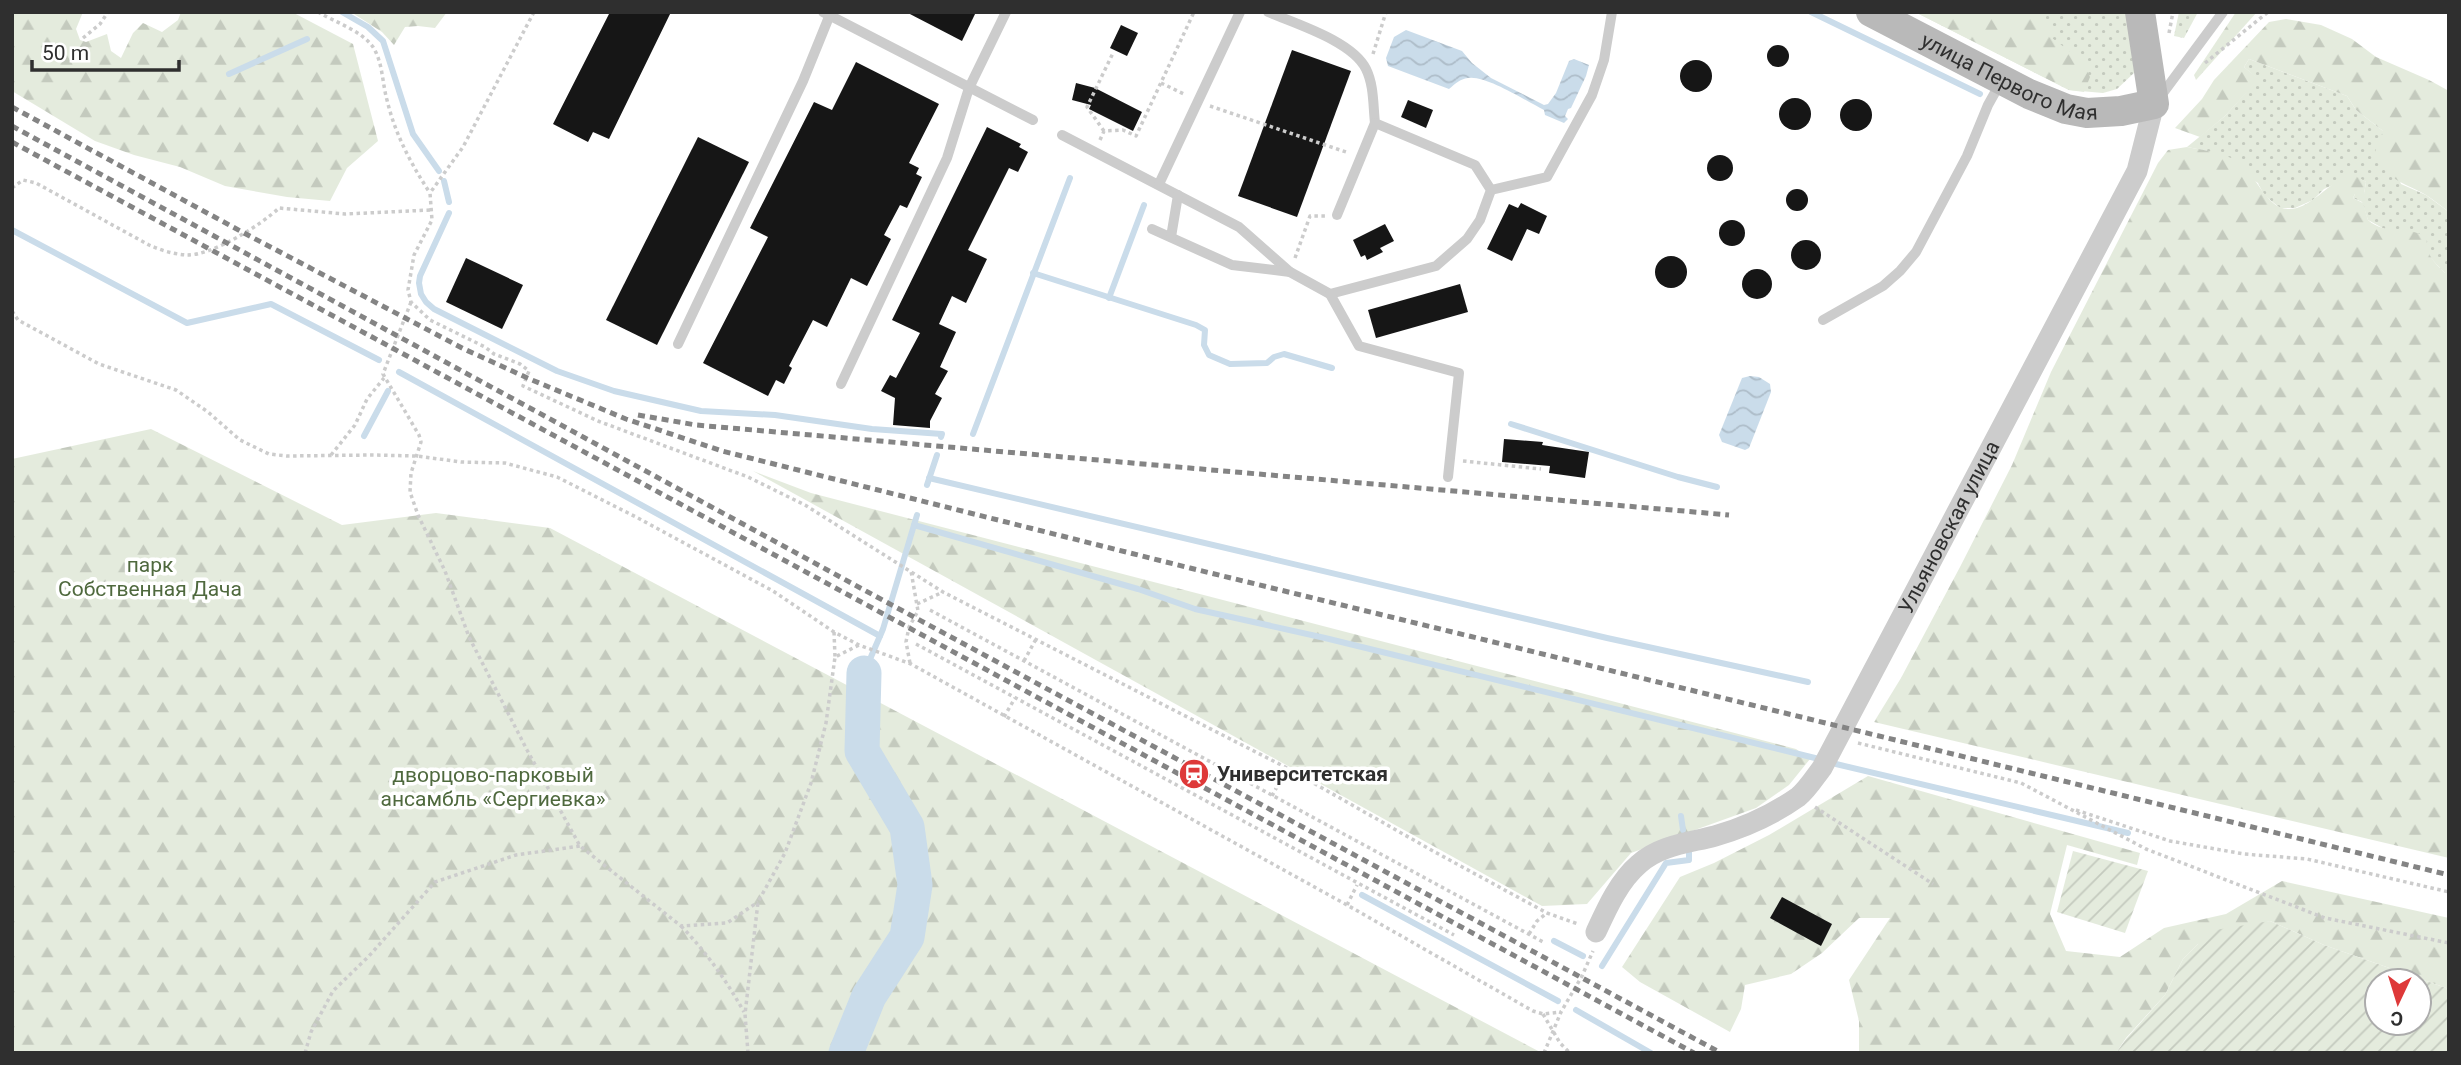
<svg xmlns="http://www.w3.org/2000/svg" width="2461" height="1065" font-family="Roboto,sans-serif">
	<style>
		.grass { fill: url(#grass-dots) }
		.forest { fill: url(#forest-firs) }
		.garden { fill: url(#garden-furrows); fill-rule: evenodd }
		.water { fill: url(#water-waves) }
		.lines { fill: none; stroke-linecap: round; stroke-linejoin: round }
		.stream { stroke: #cadcea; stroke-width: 6 }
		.river { stroke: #cadcea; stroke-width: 35 }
		.building { fill: #161616 }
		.path { stroke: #ccc; stroke-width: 3.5; stroke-dasharray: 3.5 3.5; stroke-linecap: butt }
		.lane { stroke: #ccc; stroke-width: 10 }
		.street { stroke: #ccc; stroke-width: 21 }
		.secondary { stroke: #b9b9b9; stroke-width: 30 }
		.rail { stroke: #848484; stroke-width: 5; stroke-dasharray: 7 5; stroke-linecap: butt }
		.labels { text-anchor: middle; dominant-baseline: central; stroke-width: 7; stroke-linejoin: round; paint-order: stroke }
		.street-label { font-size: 21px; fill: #2f2f2f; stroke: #fff }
		.park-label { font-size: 21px; fill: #4f693e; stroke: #fff }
		.poi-label { font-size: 21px; font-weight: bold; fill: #2f2f2f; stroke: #fff; text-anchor: start }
	</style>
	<defs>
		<pattern id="grass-dots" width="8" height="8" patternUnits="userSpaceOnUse" patternTransform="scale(1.75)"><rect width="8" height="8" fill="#e4ebdd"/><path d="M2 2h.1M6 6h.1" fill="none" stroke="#c4cabe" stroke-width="1.8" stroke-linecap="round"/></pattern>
		<pattern id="forest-firs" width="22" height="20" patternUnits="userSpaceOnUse" patternTransform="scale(1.75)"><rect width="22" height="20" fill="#e4ebdd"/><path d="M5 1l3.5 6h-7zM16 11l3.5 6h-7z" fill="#c4cabe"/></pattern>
		<pattern id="garden-furrows" width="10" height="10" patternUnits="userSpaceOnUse" patternTransform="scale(1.75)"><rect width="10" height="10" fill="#e4ebdd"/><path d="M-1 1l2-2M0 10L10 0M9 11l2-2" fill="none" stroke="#c4cabe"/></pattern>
		<pattern id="water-waves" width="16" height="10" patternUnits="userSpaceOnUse" patternTransform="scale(1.75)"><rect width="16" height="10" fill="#cadcea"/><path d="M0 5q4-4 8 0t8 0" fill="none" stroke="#aebdc9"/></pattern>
	</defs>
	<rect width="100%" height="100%" fill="#fff"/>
	<g class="grass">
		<path d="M1915,12H2128L2134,49V73L2117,89L2103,93L2069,90Z"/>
		<path d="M2179,12H2198L2184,38L2174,36Z"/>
		<path d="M2249,59L2347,96L2356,110L2383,131L2401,184L2426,195L2449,212V273H2445C2432,261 2422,246 2410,233L2388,231L2368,220L2362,202L2353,198L2355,194H2364L2366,182L2354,176L2324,189L2313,200L2295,208H2280L2264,195L2258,183L2208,151L2187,147L2225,116L2258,79L2244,67Z"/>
	</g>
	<g class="forest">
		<path d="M12,12H83L76,29L80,40L86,42L107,34L111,51L121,58L133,33L143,23L162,32L178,20L181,12H292L353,44L378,141L347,168L330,201L287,197L225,186L180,167L134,155L95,141L12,91Z"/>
		<path d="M351,12H447L435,28L418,26L405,27L394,45L382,32Z"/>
		<path d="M1915,12H2044L2052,38L2084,62L2090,77L2084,92L2069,90Z"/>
		<path d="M2236,12H2257L2196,80L2194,75Z"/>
		<path d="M2286,19L2321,25L2352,39L2376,57L2429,80L2449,91V212C2441,206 2434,200 2426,195C2399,180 2389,182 2375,152L2383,131L2356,110L2347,96L2249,59L2244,67L2259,79L2225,116L2200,137L2175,128L2202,99L2214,80L2269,22Z"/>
		<path d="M2187,147C2203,150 2226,153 2240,163C2259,177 2267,216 2297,208C2313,203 2324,189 2338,181L2341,173H2352L2366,182L2364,194H2355L2353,198L2363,203L2368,220C2385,236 2412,225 2427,238C2425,254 2434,262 2445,273H2449V858L1874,722L1901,678L1960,567L2012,465L2051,372L2158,163L2168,150Z"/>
		<path d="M151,429L342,525L436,513L550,528L1542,1053H12V459Z"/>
		<path d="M753,471L811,493L1796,749L1810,759L1789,785L1756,808L1631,853L1587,904L1542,906Z"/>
		<path d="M1868,776L2140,853L2137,865L2067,845L2050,914L2066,951L2120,957L2164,928L2226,914L2282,881L2449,918V989L2324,945L2270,921L2198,944L2183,959L2165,995L2126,1038L2116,1053H1859V1021L1849,980L1890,918H1859L1822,953L1791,974L1745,985L1741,1009L1730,1032L1640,982L1622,967L1680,877L1714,863L1769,835Z"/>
	</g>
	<g class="garden">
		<path d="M2073,851L2148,871L2125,933L2057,912Z"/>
		<path d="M2270,921L2324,945L2449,989V1053H2116L2126,1039L2165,995L2183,959L2198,944L2203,932ZM2377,981H2419V1023H2377Z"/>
	</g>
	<g class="water">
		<path d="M1406,30L1462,51L1472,63L1491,78L1544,105L1548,104L1556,93L1569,61L1574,59L1589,65L1586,76L1571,108L1568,109L1565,116L1568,119L1564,123L1545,115L1544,110C1526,101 1486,75 1468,78C1460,79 1455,84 1449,89L1388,66L1386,58L1394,37Z"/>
		<path d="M1750,376L1759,377L1770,384L1771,392L1749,448L1745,450L1722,442L1719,435L1742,378Z"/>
	</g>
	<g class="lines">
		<g class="stream">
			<path d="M342,12L368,27L383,41L413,134L439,171"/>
			<path d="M1811,12L1980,94"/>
			<path d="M229,74L307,39"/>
			<path d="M444,181L449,202"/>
			<path d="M449,213L420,276L419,283L421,294L426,302L434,309L557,371L614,391L701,411L775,415L872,429L942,434L941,437"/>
			<path d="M12,230L187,323L271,304L379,360"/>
			<path d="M1033,273L1196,325L1205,330L1204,345L1209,355L1230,364L1267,363L1274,357L1284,354L1332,368"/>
			<path d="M1109,298L1144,205"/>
			<path d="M399,372L880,636"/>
			<path d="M1511,424L1678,477L1717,487"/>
			<path d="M973,434L1070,178"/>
			<path d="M364,436L388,391"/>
			<path d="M929,478L1607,638L1808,682"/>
			<path d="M927,485L937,455"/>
			<path d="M914,525L1138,589L1195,609L1325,638L1819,759"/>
			<path d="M864,673L883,629L917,515"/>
			<path d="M1836,764L2128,833"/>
			<path d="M1681,816L1683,830"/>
			<path d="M1362,895L1558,1001"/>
			<path d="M1554,941L1583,956"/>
			<path d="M1602,966L1666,863L1689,860V851"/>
			<path d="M1576,1010L1651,1053"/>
		</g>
		<path class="river" d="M846,1053L869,996L907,937L915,885L907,827L862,751L864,673"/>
	</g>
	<g class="building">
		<path d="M610,12H671L609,139L593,132L588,142L553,124Z"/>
		<path d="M906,12H976L962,41Z"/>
		<path d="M1121,25L1138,33L1127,56L1110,48Z"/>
		<circle cx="1778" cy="56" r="11"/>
		<path d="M1292,50L1351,71L1297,217L1238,196Z"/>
		<circle cx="1696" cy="76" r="16"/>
		<path d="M856,62L939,104L909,163L919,168L916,174L922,177L907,208L900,205L884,235L891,239L867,286L851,278L827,327L813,320L789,366L792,368L784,384L776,380L768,396L703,363L768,237L750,228L814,102L832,110Z"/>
		<path d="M1076,83L1095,88L1142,112L1133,131L1089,109L1091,105L1072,100Z"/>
		<circle cx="1795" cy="114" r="16"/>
		<circle cx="1856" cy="115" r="16"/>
		<path d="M1408,100L1433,110L1426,128L1401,117Z"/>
		<path d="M987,127L1021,144L1019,147L1028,152L1018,172L1009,168L968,250L987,259L966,303L952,296L939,324L956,332L940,367L948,371L935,394L942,398L930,421V428L893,425L895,398L881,391L890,375L896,378L920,333L892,320Z"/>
		<path d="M698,137L749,162L657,345L606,320Z"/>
		<circle cx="1720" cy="168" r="13"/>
		<circle cx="1797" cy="200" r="11"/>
		<path d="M1521,203L1547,216L1539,234L1527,229L1512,261L1487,249L1509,204L1518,208Z"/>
		<circle cx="1732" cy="233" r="13"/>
		<path d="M1385,224L1394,241L1380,248L1383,252L1367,260L1365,255L1361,257L1353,240Z"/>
		<circle cx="1806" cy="255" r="15"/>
		<circle cx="1671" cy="272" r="16"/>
		<path d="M466,258L523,285L502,329L446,302Z"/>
		<circle cx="1757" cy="284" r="15"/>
		<path d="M1460,284L1468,312L1376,338L1368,310Z"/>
		<path d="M1504,439L1543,442L1542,445L1589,452L1585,478L1549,473L1550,466L1502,462Z"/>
		<path d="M1782,897L1832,924L1821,946L1770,918Z"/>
	</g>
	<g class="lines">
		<g class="path">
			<path d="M318,12C335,22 362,31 373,47C383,63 382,82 387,100C395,134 411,164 430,193"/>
			<path d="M534,12L463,147L430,193L432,220L414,255L408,290L411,302L430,320L485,347L494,354L520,364L529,371L523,386L598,421L748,477L805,505L943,592L1287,768L1433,851L1547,913L1578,924"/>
			<path d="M2169,33L2173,12"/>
			<path d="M83,38L100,24L108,12"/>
			<path d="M1373,54L1386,12"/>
			<path d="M2205,63L2268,12"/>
			<path d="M1161,83L1184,94"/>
			<path d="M1210,106L1349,153"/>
			<path d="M1104,131L1087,107L1113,53"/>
			<path d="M1100,140L1104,131L1123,130L1136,136L1194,12"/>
			<path d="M12,188L23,180L36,183L149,245C160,250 173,254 186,255C212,256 261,225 279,208L345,214L431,210"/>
			<path d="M1295,258L1310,216H1325"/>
			<path d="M411,302L383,374L419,435L421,442L411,473L410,492L418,515L445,571L469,637L527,750L580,846L681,926L727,923L758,902"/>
			<path d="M12,311L18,320L99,364L176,390L208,412L240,440L269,454L287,456L372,455L417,456L461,462L505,463L557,477L636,517L773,591L834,632L859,645L911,664L1347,905L1533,1011L1543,1014L1561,1012"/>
			<path d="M331,455L355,425L367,399L384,378"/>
			<path d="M1463,461L1541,469"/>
			<path d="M917,604L943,592"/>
			<path d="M930,610L1545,943"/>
			<path d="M834,632L835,657"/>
			<path d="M916,644L1454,935"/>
			<path d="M1024,661L1036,639"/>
			<path d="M910,663L906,642L909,627L918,611L911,571"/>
			<path d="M1004,717L1015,698"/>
			<path d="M1858,743L2021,783L2146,849L2325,918L2449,943"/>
			<path d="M1272,796L1287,768"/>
			<path d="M1815,807L1933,884"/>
			<path d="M2076,810L2170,841L2244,854L2307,859L2449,892"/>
			<path d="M1347,905L1357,885"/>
			<path d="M681,926C707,953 726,980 744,1012"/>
			<path d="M1529,934L1537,921L1547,913"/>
			<path d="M1543,1014L1560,1043L1570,1053"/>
			<path d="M305,1053L311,1032L333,991L369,956L435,882L516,855L580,846"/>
			<path d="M748,1053L745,1014L758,902L785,853L811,783L826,723L835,657L859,645"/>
			<path d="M1544,1053L1561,1012L1582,976L1593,951"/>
		</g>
		<g class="lane">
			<path d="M823,12L1033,120"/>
			<path d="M2160,97L2223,12"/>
			<path d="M1062,135L1239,227L1290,272L1330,294L1436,266L1467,239L1480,220L1491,190L1475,165L1375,123C1373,105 1374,85 1366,69C1352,41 1296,24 1268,12"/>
			<path d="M1159,184L1240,12"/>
			<path d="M1491,190L1547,177L1592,95L1604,60L1612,12"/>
			<path d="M1337,215L1375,123"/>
			<path d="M1152,229L1232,265L1290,272"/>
			<path d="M1171,237L1178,195"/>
			<path d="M1330,294L1359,346L1459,373L1448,477"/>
			<path d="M1823,320L1883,286L1900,271L1916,252L1967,156L1988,105L2002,80"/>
			<path d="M678,344L803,81L831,12"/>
			<path d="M841,384L947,158L969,88L1006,12"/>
		</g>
		<path class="street" id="s1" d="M1596,932C1607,908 1619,881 1639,864C1660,845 1689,843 1715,836C1743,828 1774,814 1798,797C1807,790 1815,777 1822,768L2137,171L2154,104"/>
		<path class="secondary" id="s2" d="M1871,12L2029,94L2066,109L2087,113L2121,111L2154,104L2140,12"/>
		<g class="rail">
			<path d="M12,107L244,233L464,349L532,380L626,419L722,451L1190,568L2449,875"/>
			<path d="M12,126L877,597L1721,1053"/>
			<path d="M12,142L1694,1053"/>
			<path d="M638,415L696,425L1729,515"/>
		</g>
	</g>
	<defs>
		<g id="station-disc" transform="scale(1.575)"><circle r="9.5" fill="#de3939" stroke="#fff"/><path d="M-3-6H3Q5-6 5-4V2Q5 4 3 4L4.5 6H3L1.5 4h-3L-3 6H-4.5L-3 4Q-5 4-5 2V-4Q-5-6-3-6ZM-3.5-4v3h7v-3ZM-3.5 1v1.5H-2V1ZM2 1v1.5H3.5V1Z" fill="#fff"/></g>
	</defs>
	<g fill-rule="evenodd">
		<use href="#station-disc" x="1194" y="774"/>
	</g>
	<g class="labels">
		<g class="street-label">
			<text stroke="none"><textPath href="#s2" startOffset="154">улица Первого Мая</textPath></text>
			<text stroke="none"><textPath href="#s1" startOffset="565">Ульяновская улица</textPath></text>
		</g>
		<g class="park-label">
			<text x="150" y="565">парк<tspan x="150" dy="24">Собственная Дача</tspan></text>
			<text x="493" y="775">дворцово-парковый<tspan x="493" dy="24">ансамбль «Сергиевка»</tspan></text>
		</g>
		<g class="poi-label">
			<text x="1217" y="774">Университетская</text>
		</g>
	</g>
	<rect width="2461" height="1065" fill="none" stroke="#2f2f2f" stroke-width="28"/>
	<g transform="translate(2398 1002) rotate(184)"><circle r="33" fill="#ffffff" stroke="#acacac" stroke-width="2"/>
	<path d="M0-5L12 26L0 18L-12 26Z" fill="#de3939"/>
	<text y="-10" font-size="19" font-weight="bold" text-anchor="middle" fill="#2f2f2f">С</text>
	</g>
	<path d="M32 60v10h147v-10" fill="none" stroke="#2f2f2f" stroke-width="3.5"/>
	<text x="42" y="60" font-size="21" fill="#2f2f2f" stroke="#ffffff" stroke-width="5" paint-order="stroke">50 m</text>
</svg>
